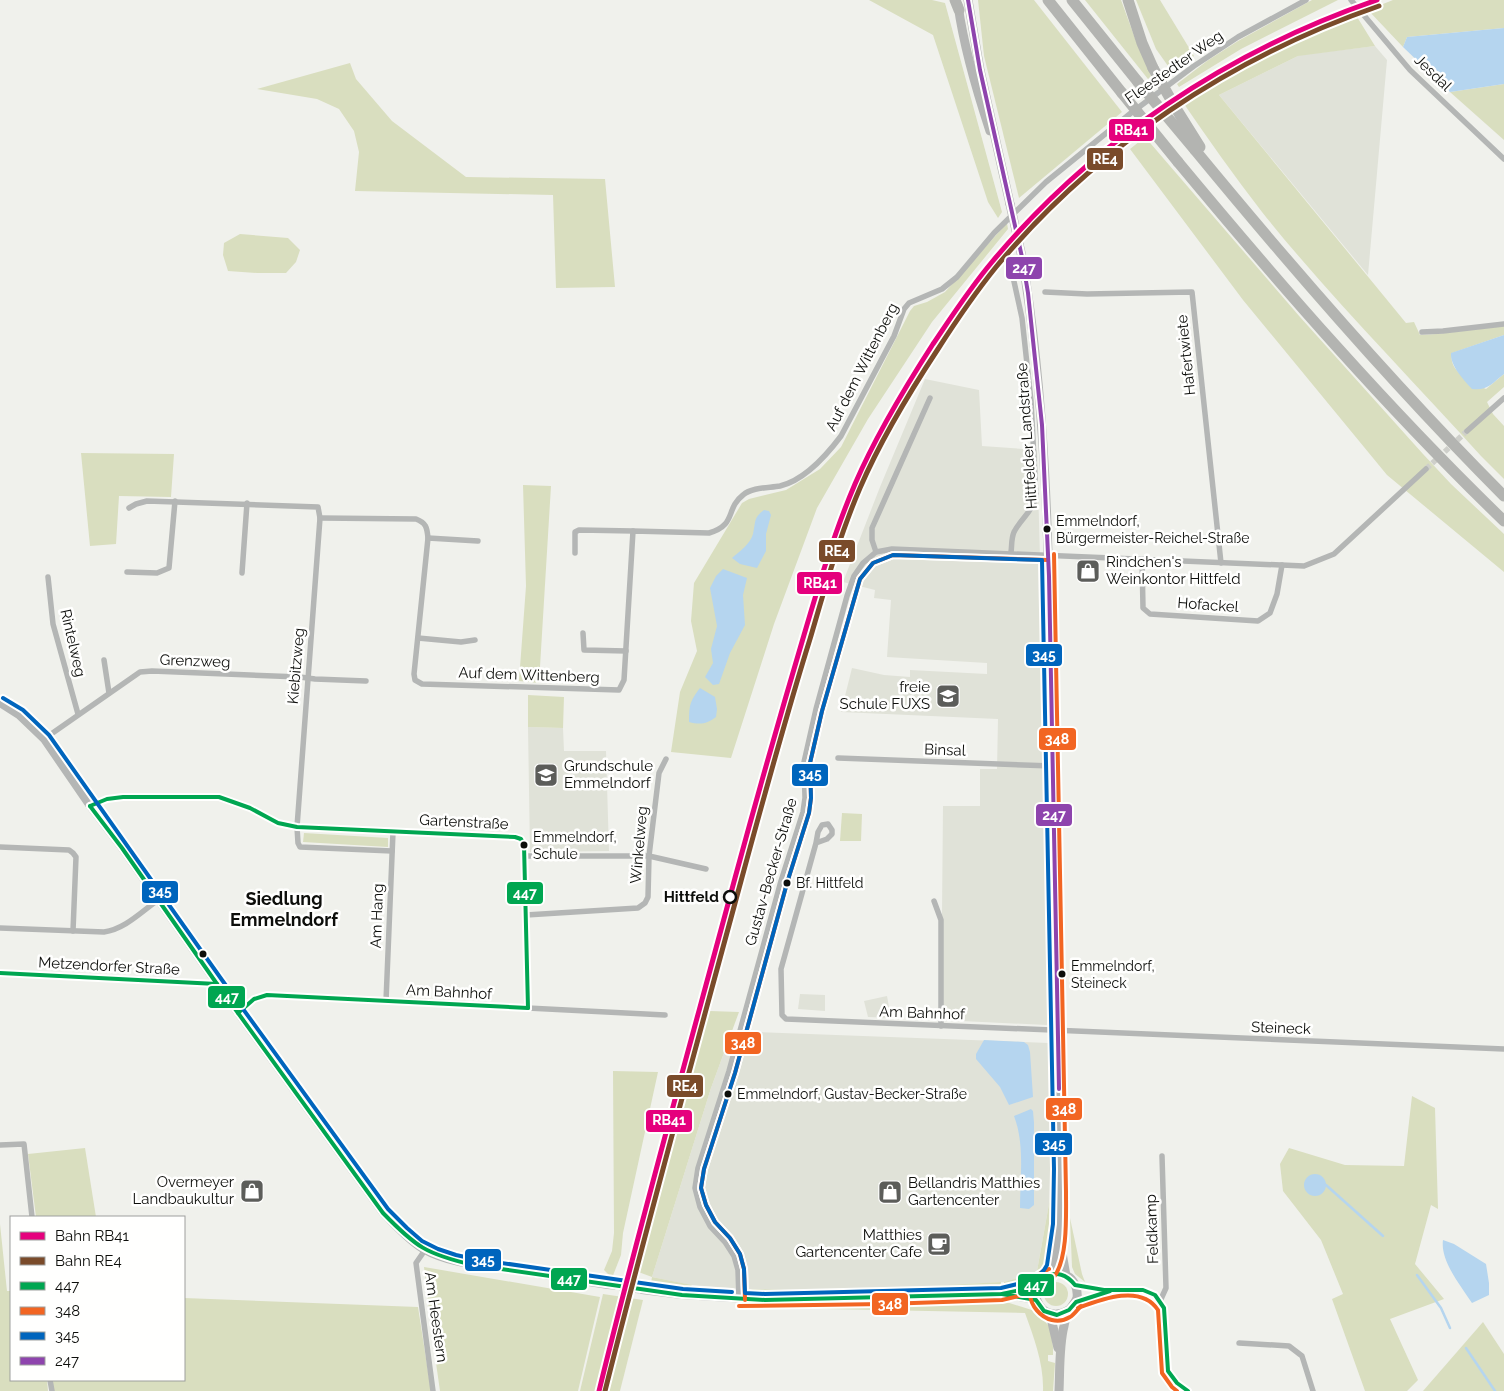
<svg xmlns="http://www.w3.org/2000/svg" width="1504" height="1391" font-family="Raleway,sans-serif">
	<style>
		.built { fill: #e0e2d8 }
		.green { fill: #d9debf }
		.water { fill: #b5d5ef }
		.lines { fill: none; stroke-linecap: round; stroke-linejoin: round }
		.stream { stroke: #b5d5ef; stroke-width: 2.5 }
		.minor-tunnel { stroke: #cecfca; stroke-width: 5.5; stroke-dasharray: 5.5 3; stroke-linecap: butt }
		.tertiary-tunnel { stroke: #cecfca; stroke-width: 8; stroke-dasharray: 8 4; stroke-linecap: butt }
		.minor { stroke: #b4b6b5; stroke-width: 5.5 }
		.tertiary { stroke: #b4b6b5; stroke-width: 8 }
		.secondary { stroke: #b4b5b4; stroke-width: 9 }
		.motorway { stroke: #b3b4b1; stroke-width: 11 }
		.secondary-bridge { stroke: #b4b5b4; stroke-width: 9 }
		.motorway-bridge { stroke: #b3b4b1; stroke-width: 11 }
		.bus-1-casing { stroke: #fffffe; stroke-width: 8 }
		.bus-2-casing { stroke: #fffffe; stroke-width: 8 }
		.bus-3-casing { stroke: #fffffe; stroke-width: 8 }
		.bus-4-casing { stroke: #fffffe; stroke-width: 8 }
		.bus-1 { stroke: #00a651; stroke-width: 4 }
		.bus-2 { stroke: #f26522; stroke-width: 4 }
		.bus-3 { stroke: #0065bd; stroke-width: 4 }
		.bus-4 { stroke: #8e44ad; stroke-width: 4 }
		.rail-1-casing { stroke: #fffffe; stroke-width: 9 }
		.rail-2-casing { stroke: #fffffe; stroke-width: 9 }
		.rail-1 { stroke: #e5007d; stroke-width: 5 }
		.rail-2 { stroke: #7a4b2a; stroke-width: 5 }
		.bus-dot { fill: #0d0e0b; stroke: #fffffe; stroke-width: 2 }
		.stop-dot { fill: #fffffe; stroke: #0d0e0b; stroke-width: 2.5 }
		.labels { text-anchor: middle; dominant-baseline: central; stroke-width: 5; stroke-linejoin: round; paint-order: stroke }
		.bus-label { font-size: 14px; fill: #0d0e0b; stroke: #fffffe; text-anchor: start }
		.street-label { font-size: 15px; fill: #0d0e0b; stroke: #fffffe }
		.poi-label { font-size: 15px; fill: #0d0e0b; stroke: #fffffe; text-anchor: start }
		.stop-label { font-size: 15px; font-weight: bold; fill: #0d0e0b; stroke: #fffffe; text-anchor: end }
		.quarter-label { font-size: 18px; font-weight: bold; fill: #0d0e0b; stroke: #fffffe }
		.line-badge { stroke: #fffffe; stroke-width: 2 }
		.badge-label { font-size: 14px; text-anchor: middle; font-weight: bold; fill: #fff }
	</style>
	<rect width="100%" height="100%" fill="#f0f1ec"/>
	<g class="built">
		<path d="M1375,46L1387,60L1368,275L1219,95L1300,55Z"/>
		<path d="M925,379L979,390L982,446L1037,450L1043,665L1047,1025L941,1020L943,806H980V769H997L998,719L841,712L852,668L884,675L910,677V670L987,674V663L887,657L891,600L874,598L875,590L843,582L880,487Z"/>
		<path d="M528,727L563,728L564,751H606L609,851L530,852Z"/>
		<path d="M800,994L825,995V1011L798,1009Z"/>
		<path d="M887,996L891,1018L868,1017L864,1001Z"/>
		<path d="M732,1031L1049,1043V1082L1053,1107L1054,1176L1037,1271L1019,1279L1004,1282L877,1289L818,1291L743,1289L691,1285L652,1277L711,1088Z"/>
	</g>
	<g class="green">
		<path d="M869,0H932L945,3L1002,212L998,218L988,202L933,35Z"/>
		<path d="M978,0H1034L1122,112L1019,198L984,56Z"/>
		<path d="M1085,0H1121L1136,41L1151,76L1148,79Z"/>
		<path d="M1136,0H1160L1194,56L1173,73L1156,49Z"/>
		<path d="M1312,0H1338L1241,49L1179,87L1177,84L1207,61L1238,41Z"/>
		<path d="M1393,0H1504V28L1407,37L1403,47L1368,10Z"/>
		<path d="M1354,12L1375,46L1298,56L1219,95L1406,323L1414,322L1420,335L1437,334L1504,326V335L1452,353C1448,372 1472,382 1486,389L1504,374V387L1487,402L1493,414L1504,426V479L1481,456C1408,375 1330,297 1262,212C1234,176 1208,139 1182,101L1264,53Z"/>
		<path d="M350,63L356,79L392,121L466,177L605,179L615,287L556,288L553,195L355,191L359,152L354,131L339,109L317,99L257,89Z"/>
		<path d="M1504,84V140L1450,92Z"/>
		<path d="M1145,137L1300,317L1423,454L1451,484L1504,534V572L1387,475L1243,300L1130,149Z"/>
		<path d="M1007,223L1008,229L932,322L868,419L817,508L774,624L731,758L671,752L680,692L697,651L691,621L694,583L742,503L749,499L786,490L820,469L841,447L910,311L914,306L927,302L945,292Z"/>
		<path d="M240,234L288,238L300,250L296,262L286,273H257L228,271L223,255L224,243Z"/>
		<path d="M81,453L174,454L171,497L119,496L116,544L90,546Z"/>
		<path d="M523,485L551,486L539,683L519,681L526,586Z"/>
		<path d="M528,695L564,697L563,728L528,727Z"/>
		<path d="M842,813L862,814L861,841H840Z"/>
		<path d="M304,833L388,838V847L303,842Z"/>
		<path d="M710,1011L739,1012L711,1088L652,1277L692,1285L689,1288L651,1283L652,1277L633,1270Z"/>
		<path d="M613,1071L658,1072L623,1233L621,1255L612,1278L604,1270L612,1251L614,1233Z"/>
		<path d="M1412,1096L1435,1108L1438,1209L1431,1205L1415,1264L1444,1299L1390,1319L1418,1380L1407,1391H1365L1332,1299L1343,1294L1321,1240L1283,1191L1280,1164L1289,1148L1345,1165L1404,1166Z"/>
		<path d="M85,1148L96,1217H36L28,1154Z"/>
		<path d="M1054,1176L1051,1259H1046C1040,1282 1024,1282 1004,1285V1282L1019,1278L1037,1271Z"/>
		<path d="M1070,1218L1082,1274L1085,1282L1075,1274L1072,1267Z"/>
		<path d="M0,1224L7,1291H11V1380H47L48,1391H0Z"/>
		<path d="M424,1267L600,1297L578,1391H440L432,1335Z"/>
		<circle cx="1056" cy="1294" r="12"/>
		<path d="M1001,1282V1286L988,1287C926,1290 864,1294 803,1294C786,1294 764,1297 750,1289L818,1291L877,1289Z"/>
		<path d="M603,1294L643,1300L620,1391H580Z"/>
		<path d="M184,1298L418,1307L431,1391H52L51,1380H184Z"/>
		<path d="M997,1299L1035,1311L1050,1327L1053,1347V1355H1048V1361L1055,1363L1053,1391H1043C1044,1364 1034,1338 1025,1313L775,1308L776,1305Z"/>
		<path d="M1483,1322L1504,1354V1391H1423Z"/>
	</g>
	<g class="water">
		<path d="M1504,28V84L1450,92L1403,47L1407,37Z"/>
		<path d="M1504,335V374C1492,383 1488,391 1472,389C1464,380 1450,366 1451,353Z"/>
		<path d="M764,510L769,511L771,515L766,534V551L757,568L740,564L732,558C739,552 751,543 753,534C756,522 753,518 764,510Z"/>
		<path d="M723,569L747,578L743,595L745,625L730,653L719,684L713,685L705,677L713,663L711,649L717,626L710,588L716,576Z"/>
		<path d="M700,688L715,697L717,709L716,717C707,724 700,725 689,722C689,705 690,701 700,688Z"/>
		<path d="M984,1040L1024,1042L1028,1045L1030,1052L1033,1097L1009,1105L1000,1087L976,1059V1054Z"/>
		<path d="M1031,1109L1033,1111L1034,1123V1205L1029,1209L1020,1208C1020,1178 1025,1145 1014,1116Z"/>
		<circle cx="1315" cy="1185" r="11"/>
		<path d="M1443,1240L1454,1244L1486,1264L1489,1283V1295L1472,1303C1461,1286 1440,1261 1443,1240Z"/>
	</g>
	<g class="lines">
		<g class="stream">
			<path d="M1326,1185L1383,1236"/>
			<path d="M1417,1275L1441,1308L1450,1328"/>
			<path d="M1466,1348L1495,1391"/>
		</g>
		<path class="minor-tunnel" d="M1426,469L1467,431"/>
		<path class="tertiary-tunnel" d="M608,1285L642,1290"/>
		<g class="minor">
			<path d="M1351,0L1410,70L1504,159"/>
			<path d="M1045,292L1087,294L1192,292L1221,563"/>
			<path d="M1422,332L1443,331L1504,324"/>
			<path d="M1467,431L1504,398"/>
			<path d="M129,508L136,504L147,501L318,507L320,518C313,621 304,724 297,827L298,843L300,847L392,851"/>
			<path d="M320,518L416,519C426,523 427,527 428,538L414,674L415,680L422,684L619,690L624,680L633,531L709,533C737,525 725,509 743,495C752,487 769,488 780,486C805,480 826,456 841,436L894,336L904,309L909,303L942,289L957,277L994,233L1046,182L1131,113L1194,66L1238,37L1306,0"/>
			<path d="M428,538L478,541"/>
			<path d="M876,552L872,540V528L930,398"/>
			<path d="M1011,552C1012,546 1011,539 1014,532C1020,520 1031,513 1036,498L1031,401L1022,318L1013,277"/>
			<path d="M575,553V532L579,530L633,531"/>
			<path d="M1142,559L1143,608L1150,614L1258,621L1270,613L1277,594L1282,565"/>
			<path d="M127,572L157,573L169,568L175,501"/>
			<path d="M242,573L247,503"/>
			<path d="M48,577L53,624L78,714"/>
			<path d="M583,633L584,650L626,651"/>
			<path d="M418,638L461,642L475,640"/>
			<path d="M104,660L109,693"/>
			<path d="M44,739L140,672L152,671L300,677L315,679L366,681"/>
			<path d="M838,758L1052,766"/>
			<path d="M90,806L107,799L123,797L198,796L219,797L250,808L278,823L297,827L515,837L521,839L524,845L528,1008"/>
			<path d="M816,843L827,839L832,834V830L828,824L822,825L818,832L816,843L781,969L782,1015L786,1019L1504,1049"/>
			<path d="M0,847L69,850L73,853L76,857L73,931"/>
			<path d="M524,856H649L706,869"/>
			<path d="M934,901L941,920V1026"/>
			<path d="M526,915L638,908L645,903L648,897L649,856L659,773L666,759"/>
			<path d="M0,928L104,932C125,929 141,912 158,900"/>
			<path d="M0,973L217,984"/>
			<path d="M386,1001L393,832"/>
			<path d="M238,1013C247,1004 254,997 267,995L665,1015"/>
			<path d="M0,1145L24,1144L32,1217"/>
			<path d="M425,1250L416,1263L433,1391"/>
			<path d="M1075,1285C1088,1288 1101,1291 1114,1291C1134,1291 1155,1284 1164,1308L1168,1371L1177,1383L1188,1391"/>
			<path d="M1161,1299L1166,1288L1162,1156"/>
			<path d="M739,1300L738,1270L734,1256L725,1242L710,1226L700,1207L695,1188L698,1168L729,1071L781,881L803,812L805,798L804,762L816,709L847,596L854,576L863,563L876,552L892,549L1304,566L1334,554L1426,469"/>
			<path d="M1076,1302L1107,1292"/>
			<path d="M1239,1343L1289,1346L1302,1356L1313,1391"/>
			<path d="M50,1380L52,1391"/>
		</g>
		<g class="tertiary">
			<path d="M0,703L19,715L44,739L90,806L122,848L217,984L383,1213C396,1226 408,1240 423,1249C449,1264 484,1266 513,1270C544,1275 576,1280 608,1285"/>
			<path d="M642,1290L682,1295L765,1300L1002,1294L1038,1285"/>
			<path d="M1007,1295L1036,1300"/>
		</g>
		<g class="secondary">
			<path d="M968,0L980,70L1010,204"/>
			<path d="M958,5C964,48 976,89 990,131"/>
			<path d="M1022,257C1048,412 1049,571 1052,728C1054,875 1057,1022 1060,1169C1059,1204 1062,1241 1050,1274"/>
			<path d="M1060,1241L1066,1276"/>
			<path d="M1050,1314L1058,1348"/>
			<path d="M1059,1391C1060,1371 1059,1345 1064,1326C1065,1321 1066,1315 1069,1311C1071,1306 1075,1304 1077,1298C1078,1290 1075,1282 1069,1277C1064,1274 1057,1272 1051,1274C1022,1282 1038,1328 1069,1310"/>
		</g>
		<g class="motorway">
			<path d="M955,0L959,10"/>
			<path d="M1048,0L1122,93"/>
			<path d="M1072,0L1138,82"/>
			<path d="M1128,0L1142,43L1153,68"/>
			<path d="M1195,150C1293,269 1395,387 1504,496"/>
			<path d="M1178,162C1281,286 1388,409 1504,521"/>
		</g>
		<path class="secondary-bridge" d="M1010,204L1022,257"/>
		<g class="motorway-bridge">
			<path d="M1153,68L1175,107L1200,147"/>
			<path d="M1138,82L1195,150"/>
			<path d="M1122,93L1178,162"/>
		</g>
		<g class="bus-1-casing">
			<g id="bus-1">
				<path d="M90,806L122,848L217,984L383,1213C416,1247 426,1254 473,1265L682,1295L765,1300L1002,1294C1013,1291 1026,1290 1036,1285C1040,1284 1042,1280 1045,1278C1056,1270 1067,1275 1075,1285L1104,1290H1143L1155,1295L1164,1308L1168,1371L1177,1383L1188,1391"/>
				<path d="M90,806L107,799L123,797H219L250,808L278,823L297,827L515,837L521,839L524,845L528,1008"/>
				<path d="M0,973L217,984"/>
				<path d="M238,1013L254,999L267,995L528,1008"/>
				<path d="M1002,1294L1036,1300L1044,1311L1057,1315L1069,1310L1076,1302L1110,1291"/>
			</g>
		</g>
		<g class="bus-2-casing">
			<g id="bus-2">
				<path d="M1049,1269C1045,1271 1039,1273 1036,1276C1017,1298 1046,1332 1070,1317C1074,1315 1077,1310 1081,1306"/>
				<path d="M1043,1288C1046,1284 1051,1282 1054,1277C1068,1258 1066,1215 1066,1192L1054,554"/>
				<path d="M745,1300L744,1269L740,1254L730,1238L715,1222L706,1205L701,1188L704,1169L735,1073L787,883L809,813L811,798L810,763L822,711L860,579L873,563L893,555L1048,560"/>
				<path d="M739,1306L884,1304L1002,1300L1040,1291"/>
				<path d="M1078,1308C1102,1299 1141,1284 1158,1310L1162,1373L1172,1387L1177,1391"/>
			</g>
		</g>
		<g class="bus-3-casing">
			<g id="bus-3">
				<path d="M893,555L1042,560L1054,1169L1053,1224L1047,1265L1044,1270L1034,1280L1001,1288L765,1294L745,1293L744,1269L740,1254L730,1238L715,1222L706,1205L701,1188L704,1169L735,1073L787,883L809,813L811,798L810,763L822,711L860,579L873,563Z"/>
				<path d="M3,698L23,710L49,735L222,980L388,1209L407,1228L422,1241L438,1249L456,1255L474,1259L683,1289L732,1292"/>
			</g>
		</g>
		<g class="bus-4-casing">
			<path id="bus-4" d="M968,0L980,70L1022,257L1028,293L1042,425L1049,576L1059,1089"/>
		</g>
		<use href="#bus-1" class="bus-1"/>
		<use href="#bus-2" class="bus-2"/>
		<use href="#bus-3" class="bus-3"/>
		<use href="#bus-4" class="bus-4"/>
		<g class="rail-1-casing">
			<path id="rail-1" d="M599,1391C641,1219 689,1049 735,878C757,797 780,716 804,635C819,584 834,533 855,484C876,435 904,389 933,344C952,316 970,288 992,262C1093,141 1228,51 1377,0"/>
		</g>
		<g class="rail-2-casing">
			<path id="rail-2" d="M605,1391C648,1220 695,1051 741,881C763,800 785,719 810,639C825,588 839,537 860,488C881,439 909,393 938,349C956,321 975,293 996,267C1096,147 1231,57 1379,6"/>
		</g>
		<use href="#rail-1" class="rail-1"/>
		<use href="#rail-2" class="rail-2"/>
	</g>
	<defs>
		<g id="shop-square" transform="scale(1.25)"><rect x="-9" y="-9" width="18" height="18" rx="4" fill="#5c5d5a" stroke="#fffffe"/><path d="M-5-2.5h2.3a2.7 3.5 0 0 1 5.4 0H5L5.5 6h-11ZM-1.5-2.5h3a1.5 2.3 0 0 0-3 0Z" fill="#fff"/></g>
		<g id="school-square" transform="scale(1.25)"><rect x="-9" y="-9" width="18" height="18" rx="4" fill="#5c5d5a" stroke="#fffffe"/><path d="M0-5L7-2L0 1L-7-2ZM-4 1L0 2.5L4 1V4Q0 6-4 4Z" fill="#fff"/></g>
		<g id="cafe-square" transform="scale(1.25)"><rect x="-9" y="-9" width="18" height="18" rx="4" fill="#5c5d5a" stroke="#fffffe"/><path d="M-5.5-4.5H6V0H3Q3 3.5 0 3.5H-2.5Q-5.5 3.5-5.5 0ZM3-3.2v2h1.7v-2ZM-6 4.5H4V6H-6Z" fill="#fff"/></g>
	</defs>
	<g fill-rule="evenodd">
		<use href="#shop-square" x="1088" y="571"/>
		<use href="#school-square" x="948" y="696"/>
		<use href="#school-square" x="546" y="775"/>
		<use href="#shop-square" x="252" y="1191"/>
		<use href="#shop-square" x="890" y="1192"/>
		<use href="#cafe-square" x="939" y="1244"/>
	</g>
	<g class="bus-dot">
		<circle cx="1047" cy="529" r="4.5"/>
		<circle cx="524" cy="845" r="4.5"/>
		<circle cx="787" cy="883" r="4.5"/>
		<circle cx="203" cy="954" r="4.5"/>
		<circle cx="1062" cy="974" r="4.5"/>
		<circle cx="728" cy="1094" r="4.5"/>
	</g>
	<circle class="stop-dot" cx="730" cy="897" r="6"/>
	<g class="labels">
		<g class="bus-label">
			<text x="1056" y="521">Emmelndorf,<tspan x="1056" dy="17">Bürgermeister-Reichel-Straße</tspan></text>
			<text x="533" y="837">Emmelndorf,<tspan x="533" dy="17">Schule</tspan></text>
			<text x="796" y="883">Bf. Hittfeld</text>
			<text x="1071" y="966">Emmelndorf,<tspan x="1071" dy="17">Steineck</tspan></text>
			<text x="737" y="1094">Emmelndorf, Gustav-Becker-Straße</text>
		</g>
		<g class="street-label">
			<text transform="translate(1174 67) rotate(-35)">Fleestedter Weg</text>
			<text transform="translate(1433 73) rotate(44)">Jesdal</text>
			<text transform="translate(1186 355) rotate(-96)">Hafertwiete</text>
			<text transform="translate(862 367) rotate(-63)">Auf dem Wittenberg</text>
			<text transform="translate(1027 436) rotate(-94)">Hittfelder Landstraße</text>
			<text transform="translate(1208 605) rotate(4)">Hofackel</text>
			<text transform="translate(73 643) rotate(77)">Rintelweg</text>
			<text transform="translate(195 661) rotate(2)">Grenzweg</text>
			<text transform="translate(296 666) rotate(-85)">Kiebitzweg</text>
			<text transform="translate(529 675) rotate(2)">Auf dem Wittenberg</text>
			<text transform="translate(945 750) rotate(2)">Binsal</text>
			<text transform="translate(464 822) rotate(3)">Gartenstraße</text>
			<text transform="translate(639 845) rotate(-85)">Winkelweg</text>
			<text transform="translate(771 872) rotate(-74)">Gustav-Becker-Straße</text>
			<text transform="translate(377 916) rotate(-88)">Am Hang</text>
			<text transform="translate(109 966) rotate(3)">Metzendorfer Straße</text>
			<text transform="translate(449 992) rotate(3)">Am Bahnhof</text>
			<text transform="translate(922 1013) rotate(2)">Am Bahnhof</text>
			<text transform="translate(1281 1028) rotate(2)">Steineck</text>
			<text transform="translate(1152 1229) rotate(-92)">Feldkamp</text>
			<text transform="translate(436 1317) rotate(82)">Am Heestern</text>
		</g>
		<g class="poi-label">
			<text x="1106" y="562">Rindchen's<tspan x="1106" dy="17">Weinkontor Hittfeld</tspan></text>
			<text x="930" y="687" text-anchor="end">freie<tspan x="930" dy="17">Schule FUXS</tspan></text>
			<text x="564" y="766">Grundschule<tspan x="564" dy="17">Emmelndorf</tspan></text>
			<text x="234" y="1182" text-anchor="end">Overmeyer<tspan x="234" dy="17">Landbaukultur</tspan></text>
			<text x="908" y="1183">Bellandris Matthies<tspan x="908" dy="17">Gartencenter</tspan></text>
			<text x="922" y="1235" text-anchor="end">Matthies<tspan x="922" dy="17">Gartencenter Cafe</tspan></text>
		</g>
		<g class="stop-label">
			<text x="719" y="897">Hittfeld</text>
		</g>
		<g class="quarter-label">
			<text x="284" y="898">Siedlung<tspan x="284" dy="21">Emmelndorf</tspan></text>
		</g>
	</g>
	<g class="line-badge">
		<rect x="1108" y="118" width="47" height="24" rx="5" fill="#e5007d"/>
		<rect x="1086" y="147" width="38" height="24" rx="5" fill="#7a4b2a"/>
		<rect x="1005" y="256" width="38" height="24" rx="5" fill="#8e44ad"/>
		<rect x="818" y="539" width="38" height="24" rx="5" fill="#7a4b2a"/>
		<rect x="796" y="571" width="47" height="24" rx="5" fill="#e5007d"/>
		<rect x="1025" y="643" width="38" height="24" rx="5" fill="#0065bd"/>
		<rect x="1038" y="727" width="39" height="24" rx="5" fill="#f26522"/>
		<rect x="791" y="763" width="38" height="24" rx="5" fill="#0065bd"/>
		<rect x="1035" y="803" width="38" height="24" rx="5" fill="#8e44ad"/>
		<rect x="141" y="880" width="38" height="24" rx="5" fill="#0065bd"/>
		<rect x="506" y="881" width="38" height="24" rx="5" fill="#00a651"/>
		<rect x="207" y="985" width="39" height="24" rx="5" fill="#00a651"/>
		<rect x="724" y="1031" width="38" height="24" rx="5" fill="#f26522"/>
		<rect x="666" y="1074" width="38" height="24" rx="5" fill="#7a4b2a"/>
		<rect x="1045" y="1097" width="38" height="24" rx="5" fill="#f26522"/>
		<rect x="645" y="1109" width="48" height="24" rx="5" fill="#e5007d"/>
		<rect x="1034" y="1132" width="39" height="24" rx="5" fill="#0065bd"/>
		<rect x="464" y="1248" width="38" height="24" rx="5" fill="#0065bd"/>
		<rect x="550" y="1267" width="38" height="24" rx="5" fill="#00a651"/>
		<rect x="1017" y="1273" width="38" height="24" rx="5" fill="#00a651"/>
		<rect x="871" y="1292" width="38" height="24" rx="5" fill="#f26522"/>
	</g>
	<g class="badge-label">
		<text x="1131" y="135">RB41</text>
		<text x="1105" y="164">RE4</text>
		<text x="1024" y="273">247</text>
		<text x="837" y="556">RE4</text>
		<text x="820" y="588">RB41</text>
		<text x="1044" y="660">345</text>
		<text x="1057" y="744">348</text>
		<text x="810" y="779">345</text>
		<text x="1054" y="820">247</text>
		<text x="160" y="896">345</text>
		<text x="525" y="898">447</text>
		<text x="227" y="1002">447</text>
		<text x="743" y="1048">348</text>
		<text x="685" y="1091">RE4</text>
		<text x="1064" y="1114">348</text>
		<text x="669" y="1125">RB41</text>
		<text x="1054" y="1149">345</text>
		<text x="483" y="1265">345</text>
		<text x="569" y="1284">447</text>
		<text x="1036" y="1290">447</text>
		<text x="890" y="1309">348</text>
	</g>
	<rect x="10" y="1216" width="175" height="165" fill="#fffffe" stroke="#9e9f9d"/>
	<rect x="20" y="1232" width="25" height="8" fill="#e5007d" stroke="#9e9f9d"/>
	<text x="55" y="1241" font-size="15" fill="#0d0e0b">Bahn RB41</text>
	<rect x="20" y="1257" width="25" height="8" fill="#7a4b2a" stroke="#9e9f9d"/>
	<text x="55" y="1266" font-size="15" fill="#0d0e0b">Bahn RE4</text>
	<rect x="20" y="1282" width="25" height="8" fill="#00a651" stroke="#9e9f9d"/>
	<text x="55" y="1291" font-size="15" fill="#0d0e0b">447</text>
	<rect x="20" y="1307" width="25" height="8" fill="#f26522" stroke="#9e9f9d"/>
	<text x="55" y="1316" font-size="15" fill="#0d0e0b">348</text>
	<rect x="20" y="1332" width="25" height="8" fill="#0065bd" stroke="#9e9f9d"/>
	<text x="55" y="1341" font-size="15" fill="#0d0e0b">345</text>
	<rect x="20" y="1357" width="25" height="8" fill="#8e44ad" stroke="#9e9f9d"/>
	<text x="55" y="1366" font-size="15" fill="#0d0e0b">247</text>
</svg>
